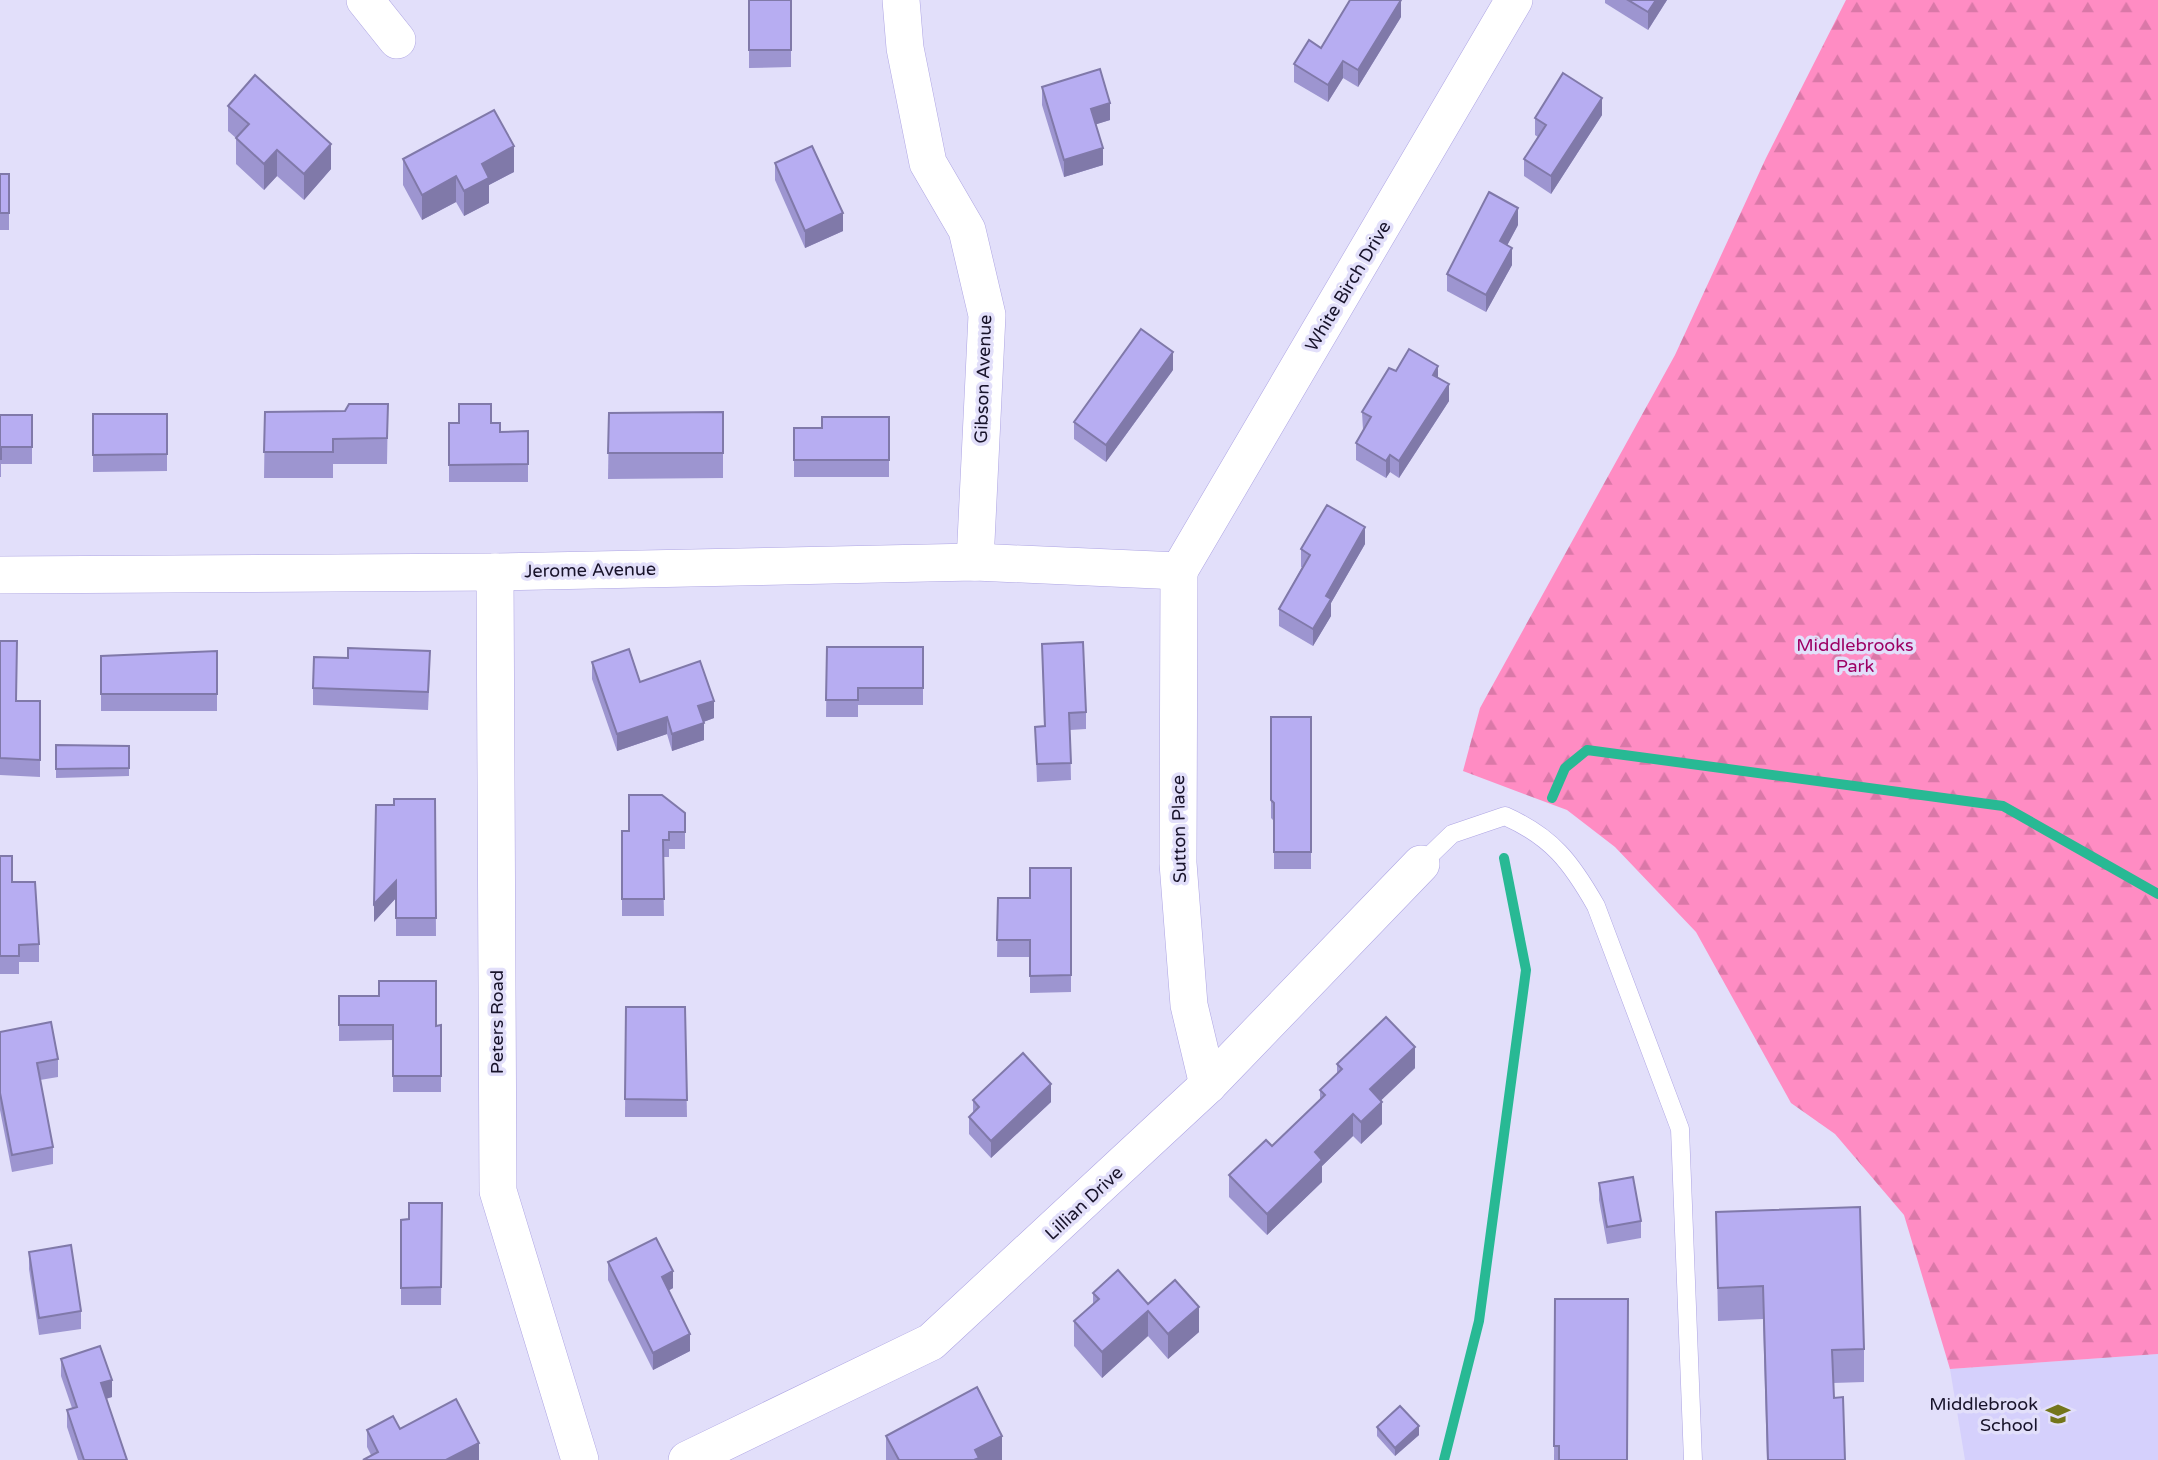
<svg xmlns="http://www.w3.org/2000/svg" width="2158" height="1460" font-family="'Varela Round',sans-serif">
	<style>
		.built { fill: #d5d0fc }
		.forest { fill: url(#forest-firs) }
		.lines { fill: none; stroke-linecap: round; stroke-linejoin: round }
		.stream { stroke: #28b994; stroke-width: 10 }
		.service-casing { stroke: #ada4e3; stroke-width: 19 }
		.minor-casing { stroke: #ada4e3; stroke-width: 38 }
		.service { stroke: #fff; stroke-width: 18 }
		.minor { stroke: #fff; stroke-width: 37 }
		.wall { fill: #9d95d0 }
		.shaded-wall { fill: #8079a9 }
		.building { fill: #b7adf2; stroke: #8079a9; stroke-width: 2 }
		.labels { text-anchor: middle; dominant-baseline: central; stroke-width: 7; stroke-linejoin: round; paint-order: stroke }
		.street-label { font-size: 18px; fill: #18132a; stroke: #e2dffa }
		.park-label { font-size: 18px; fill: #9d0064; stroke: #e2dffa }
		.poi-label { font-size: 18px; fill: #18132a; stroke: #e2dffa; text-anchor: end }
	</style>
	<defs>
		<pattern id="forest-firs" width="22" height="20" patternUnits="userSpaceOnUse" patternTransform="scale(1.75)"><rect width="22" height="20" fill="#ff8cc3"/><path d="M5 1l3.5 6h-7zM16 11l3.5 6h-7z" fill="#da78a8"/></pattern>
	</defs>
	<rect width="100%" height="100%" fill="#e2dffa"/>
	<path class="built" d="M2158,1354V1460H1965L1950,1369Z"/>
	<path class="forest" d="M1846,0H2158V1354L1950,1369L1904,1215L1835,1134L1791,1103L1696,932L1615,847L1567,810L1463,771L1480,708L1675,355L1766,158Z"/>
	<g class="lines">
		<g class="stream">
			<path d="M1552,798L1565,768L1587,750L2003,806L2158,894"/>
			<path d="M1444,1460L1479,1321L1526,970L1504,858"/>
		</g>
		<g class="service-casing">
			<path id="service" d="M1421,864L1452,834L1505,816C1552,837 1571,862 1596,906L1680,1129L1693,1460"/>
		</g>
		<g class="minor-casing">
			<g id="minor">
				<path d="M365,0L397,40"/>
				<path d="M901,0L905,48L928,163L967,230L987,315L975,562"/>
				<path d="M1179,571L1514,0"/>
				<path d="M1179,571L1178,863L1189,1005L1208,1085"/>
				<path d="M495,572L498,1191L580,1460"/>
				<path d="M0,575L495,572L975,562L1179,571"/>
				<path d="M687,1460L931,1342L1208,1085L1421,864"/>
			</g>
		</g>
		<use href="#service" class="service"/>
		<use href="#minor" class="minor"/>
	</g>
	<g class="wall">
		<path d="M749,0H791V67L749,68Z"/>
		<path d="M1605,0H1667L1648,30L1605,3Z"/>
		<path d="M1401,17L1358,87L1343,78L1328,102L1294,82V64L1321,48Z"/>
		<path d="M1042,87L1110,120L1096,124L1103,165L1064,177L1042,105Z"/>
		<path d="M228,106L331,169L304,200L277,176L264,190L236,164V138L228,131Z"/>
		<path d="M1602,115L1551,194L1524,176V159L1538,137L1535,135V118Z"/>
		<path d="M403,159L514,172L489,185V203L464,216L456,202L422,220L403,185Z"/>
		<path d="M775,163L843,231L805,248L775,180Z"/>
		<rect x="0" y="174" width="9" height="56"/>
		<path d="M1518,225L1507,245L1512,265L1486,312L1447,291V274Z"/>
		<path d="M1173,370L1106,462L1074,439V422Z"/>
		<path d="M1396,371L1438,378L1449,401L1399,478L1390,472L1386,478L1356,460V443L1363,430L1362,412Z"/>
		<path d="M388,404L387,464H333V478H264L265,412L345,411Z"/>
		<path d="M723,412V478L608,479L609,413Z"/>
		<path d="M93,414H167V471L93,472Z"/>
		<path d="M0,415H32V464H1V477H0Z"/>
		<path d="M889,417V477H794V428H822Z"/>
		<path d="M449,423H491L500,432L528,431V482H449Z"/>
		<path d="M1365,544L1331,603V616L1313,646L1279,626V609L1302,567H1301V549Z"/>
		<path d="M0,641L16,701H40V777L0,775Z"/>
		<path d="M1042,644L1086,712V729L1070,730L1071,780L1037,782L1035,727L1044,726Z"/>
		<path d="M827,647H923V705H858V717H826Z"/>
		<path d="M217,651V711H101V656Z"/>
		<path d="M592,662L640,682L714,718L703,722L704,740L672,751L667,734L617,751L592,679Z"/>
		<path d="M430,668L428,710L313,705V688Z"/>
		<path d="M1271,717H1311V869H1274V821L1271,818Z"/>
		<path d="M56,745L129,746V776L56,778Z"/>
		<path d="M435,799L436,936H396V898L374,922L394,805Z"/>
		<path d="M685,813V849H669V857H663L664,916H622V831H629Z"/>
		<path d="M0,856L39,944V962H19V974H0Z"/>
		<path d="M1071,868V992L1030,993V957H997L998,898H1030Z"/>
		<path d="M339,996L436,1026L441,1025V1092H393V1040L339,1041Z"/>
		<path d="M626,1007H685L687,1117H625Z"/>
		<path d="M0,1032L58,1059V1077L40,1080L53,1147V1164L12,1172L0,1110Z"/>
		<path d="M1337,1064L1415,1068L1381,1100L1382,1124L1361,1144L1353,1136L1322,1166V1182L1267,1235L1229,1197V1175L1272,1146L1320,1100V1090L1337,1074Z"/>
		<path d="M973,1100L1051,1102L991,1158L969,1134V1117L973,1113Z"/>
		<path d="M1599,1183L1641,1221V1238L1607,1244L1599,1200Z"/>
		<path d="M442,1203L441,1305H401V1220L409,1219Z"/>
		<path d="M1716,1212L1864,1349V1382L1833,1383L1834,1398L1845,1460H1767L1763,1319L1718,1321Z"/>
		<path d="M29,1252L81,1311V1329L39,1335L29,1269Z"/>
		<path d="M608,1262L673,1288L668,1291L690,1351L653,1370L608,1280Z"/>
		<path d="M1093,1293L1148,1304L1199,1332L1168,1359L1148,1336L1102,1378L1074,1346V1321L1093,1304Z"/>
		<path d="M1555,1299L1627,1460H1554Z"/>
		<path d="M61,1359L112,1397L106,1399L127,1460H78L67,1427V1410L72,1408L61,1376Z"/>
		<path d="M1377,1427L1419,1435L1395,1456L1377,1436Z"/>
		<path d="M400,1429L479,1460L371,1455L367,1447V1430Z"/>
		<path d="M886,1436L1002,1460H886Z"/>
	</g>
	<g class="shaded-wall">
		<path d="M1401,0V17L1358,87V70Z"/>
		<path d="M1656,0H1667L1648,30V12Z"/>
		<path d="M1343,61V78L1328,102V85Z"/>
		<path d="M1602,98V115L1551,194V176Z"/>
		<path d="M1110,103V120L1091,126V109Z"/>
		<path d="M331,144V169L304,200V174Z"/>
		<path d="M514,146V172L489,185V203L464,216V191L482,164Z"/>
		<path d="M1103,148V165L1064,177V160Z"/>
		<path d="M277,150V176L264,190V164Z"/>
		<path d="M456,176V202L422,220V195Z"/>
		<path d="M1518,208V225L1500,259V241Z"/>
		<path d="M843,213V231L805,248V231Z"/>
		<path d="M1512,248V265L1486,312V295Z"/>
		<path d="M1173,352V370L1106,462V445Z"/>
		<path d="M1438,366V383L1433,375Z"/>
		<path d="M1449,384V401L1399,478V461Z"/>
		<path d="M1390,455V472L1386,478V461Z"/>
		<path d="M1365,527V544L1331,603V616L1313,646V629L1326,596Z"/>
		<path d="M714,701V718L698,724V706Z"/>
		<path d="M667,717V734L617,751V734Z"/>
		<path d="M704,723V740L672,751V734Z"/>
		<path d="M396,881V898L374,922V904Z"/>
		<path d="M1415,1047V1068L1370,1111V1089Z"/>
		<path d="M1051,1084V1102L991,1158V1141Z"/>
		<path d="M1382,1102V1124L1361,1144V1122Z"/>
		<path d="M1353,1114V1136L1322,1166V1182L1267,1235V1214L1315,1152Z"/>
		<path d="M673,1271V1288L662,1294V1277Z"/>
		<path d="M1199,1307V1332L1168,1359V1334Z"/>
		<path d="M1148,1311V1336L1102,1378V1352Z"/>
		<path d="M690,1334V1351L653,1370V1353Z"/>
		<path d="M112,1380V1397L101,1400V1383Z"/>
		<path d="M1419,1426V1435L1395,1456V1448Z"/>
		<path d="M1002,1436V1460H974L975,1450Z"/>
		<path d="M479,1443V1460H446Z"/>
	</g>
	<g class="building">
		<rect x="749" y="0" width="42" height="50"/>
		<path d="M1350,0H1401L1358,70L1343,61L1328,85L1294,64L1309,40L1321,48Z"/>
		<path d="M1628,0H1656L1648,12Z"/>
		<path d="M1100,69L1110,103L1091,109L1103,148L1064,160L1042,87Z"/>
		<path d="M1563,73L1602,98L1551,176L1524,159L1546,125L1535,118Z"/>
		<path d="M255,75L331,144L304,174L277,150L264,164L236,138L249,124L228,106Z"/>
		<path d="M494,110L514,146L482,164L489,178L464,191L456,176L422,195L403,159Z"/>
		<path d="M812,146L843,213L805,231L775,163Z"/>
		<rect x="0" y="174" width="9" height="39"/>
		<path d="M1489,192L1518,208L1500,241L1512,248L1486,295L1447,274Z"/>
		<path d="M1141,329L1173,352L1106,445L1074,422Z"/>
		<path d="M1409,349L1438,366L1433,375L1449,384L1399,461L1390,455L1386,461L1356,443L1371,417L1362,412L1389,368L1396,371Z"/>
		<path d="M349,404H388L387,438L333,439V452H264L265,412L345,411Z"/>
		<path d="M459,404H491V423H500V432L528,431V464L449,465V423H459Z"/>
		<path d="M723,412V453H608L609,413Z"/>
		<path d="M93,414H167V454L93,455Z"/>
		<path d="M0,415H32V447H1V459H0Z"/>
		<path d="M822,417H889V460H794V428H822Z"/>
		<path d="M1327,505L1365,527L1326,596L1331,599L1313,629L1279,609L1310,555L1301,549Z"/>
		<path d="M0,641H17L16,701H40V760L0,758Z"/>
		<path d="M1083,642L1086,712L1069,713L1071,763L1037,764L1035,727L1045,726L1042,644Z"/>
		<path d="M827,647H923V688H858V700H826Z"/>
		<path d="M348,648L430,651L428,692L313,688L314,657L348,658Z"/>
		<path d="M629,649L640,682L700,661L714,701L698,706L704,723L672,734L667,717L617,734L592,662Z"/>
		<path d="M217,651V694H101V656Z"/>
		<path d="M1271,717H1311V852H1274V803L1271,800Z"/>
		<path d="M56,745L129,746V768L56,769Z"/>
		<path d="M629,795H662L685,813V832H669V840H663L664,899H622V831H629Z"/>
		<path d="M394,799H435L436,918H396V881L374,904L376,805H394Z"/>
		<path d="M0,856H12V882H35L39,944L19,945V956H0Z"/>
		<path d="M1030,868H1071V975L1030,976V940H997L998,898H1030Z"/>
		<path d="M379,981H436V1026L441,1025V1076H393V1025H339V996H379Z"/>
		<path d="M626,1007H685L687,1100L625,1099Z"/>
		<path d="M1386,1017L1415,1047L1370,1089L1382,1102L1361,1122L1353,1114L1315,1152L1322,1160L1267,1214L1229,1175L1266,1140L1272,1146L1325,1095L1320,1090L1342,1069L1337,1064Z"/>
		<path d="M51,1022L58,1059L37,1063L53,1147L12,1155L0,1093V1032Z"/>
		<path d="M1023,1053L1051,1084L991,1141L969,1117L979,1107L973,1100Z"/>
		<path d="M1633,1177L1641,1221L1607,1227L1599,1183Z"/>
		<path d="M409,1203H442L441,1287L401,1288V1220L409,1219Z"/>
		<path d="M1860,1207L1864,1349L1832,1350L1834,1398L1843,1397L1845,1460H1768L1763,1286L1718,1288L1716,1212Z"/>
		<path d="M656,1238L673,1271L662,1277L690,1334L653,1353L608,1262Z"/>
		<path d="M71,1245L81,1311L39,1318L29,1252Z"/>
		<path d="M1118,1270L1148,1304L1175,1280L1199,1307L1168,1334L1148,1311L1102,1352L1074,1321L1099,1299L1093,1293Z"/>
		<path d="M1555,1299H1628L1627,1460H1559V1446H1554Z"/>
		<path d="M100,1346L112,1380L101,1383L127,1460H84L67,1410L77,1407L61,1359Z"/>
		<path d="M977,1387L1002,1436L975,1450L979,1458L974,1460H899L886,1436Z"/>
		<path d="M456,1399L479,1443L446,1460H363L378,1452L367,1430L393,1416L400,1429Z"/>
		<path d="M1400,1406L1419,1426L1395,1448L1377,1427Z"/>
	</g>
	<defs>
		<g id="school-bare" transform="scale(1.89)"><path d="M0-5L7-2L0 1L-7-2ZM-4 1L0 2.5L4 1V4Q0 6-4 4Z" fill="#73751b" stroke="#e2dffa" stroke-width="2.5" paint-order="stroke"/></g>
	</defs>
	<g fill-rule="evenodd">
		<use href="#school-bare" x="2058" y="1414"/>
	</g>
	<g class="labels">
		<g class="street-label">
			<text transform="translate(1348 286) rotate(-59)">White Birch Drive</text>
			<text transform="translate(983 379) rotate(-88)">Gibson Avenue</text>
			<text transform="translate(590 570) rotate(-1)">Jerome Avenue</text>
			<text transform="translate(1179 829) rotate(-91)">Sutton Place</text>
			<text transform="translate(497 1022) rotate(-90)">Peters Road</text>
			<text transform="translate(1084 1203) rotate(-43)">Lillian Drive</text>
		</g>
		<g class="park-label">
			<text x="1855" y="645">Middlebrooks<tspan x="1855" dy="21">Park</tspan></text>
		</g>
		<g class="poi-label">
			<text x="2038" y="1404">Middlebrook<tspan x="2038" dy="21">School</tspan></text>
		</g>
	</g>
</svg>
